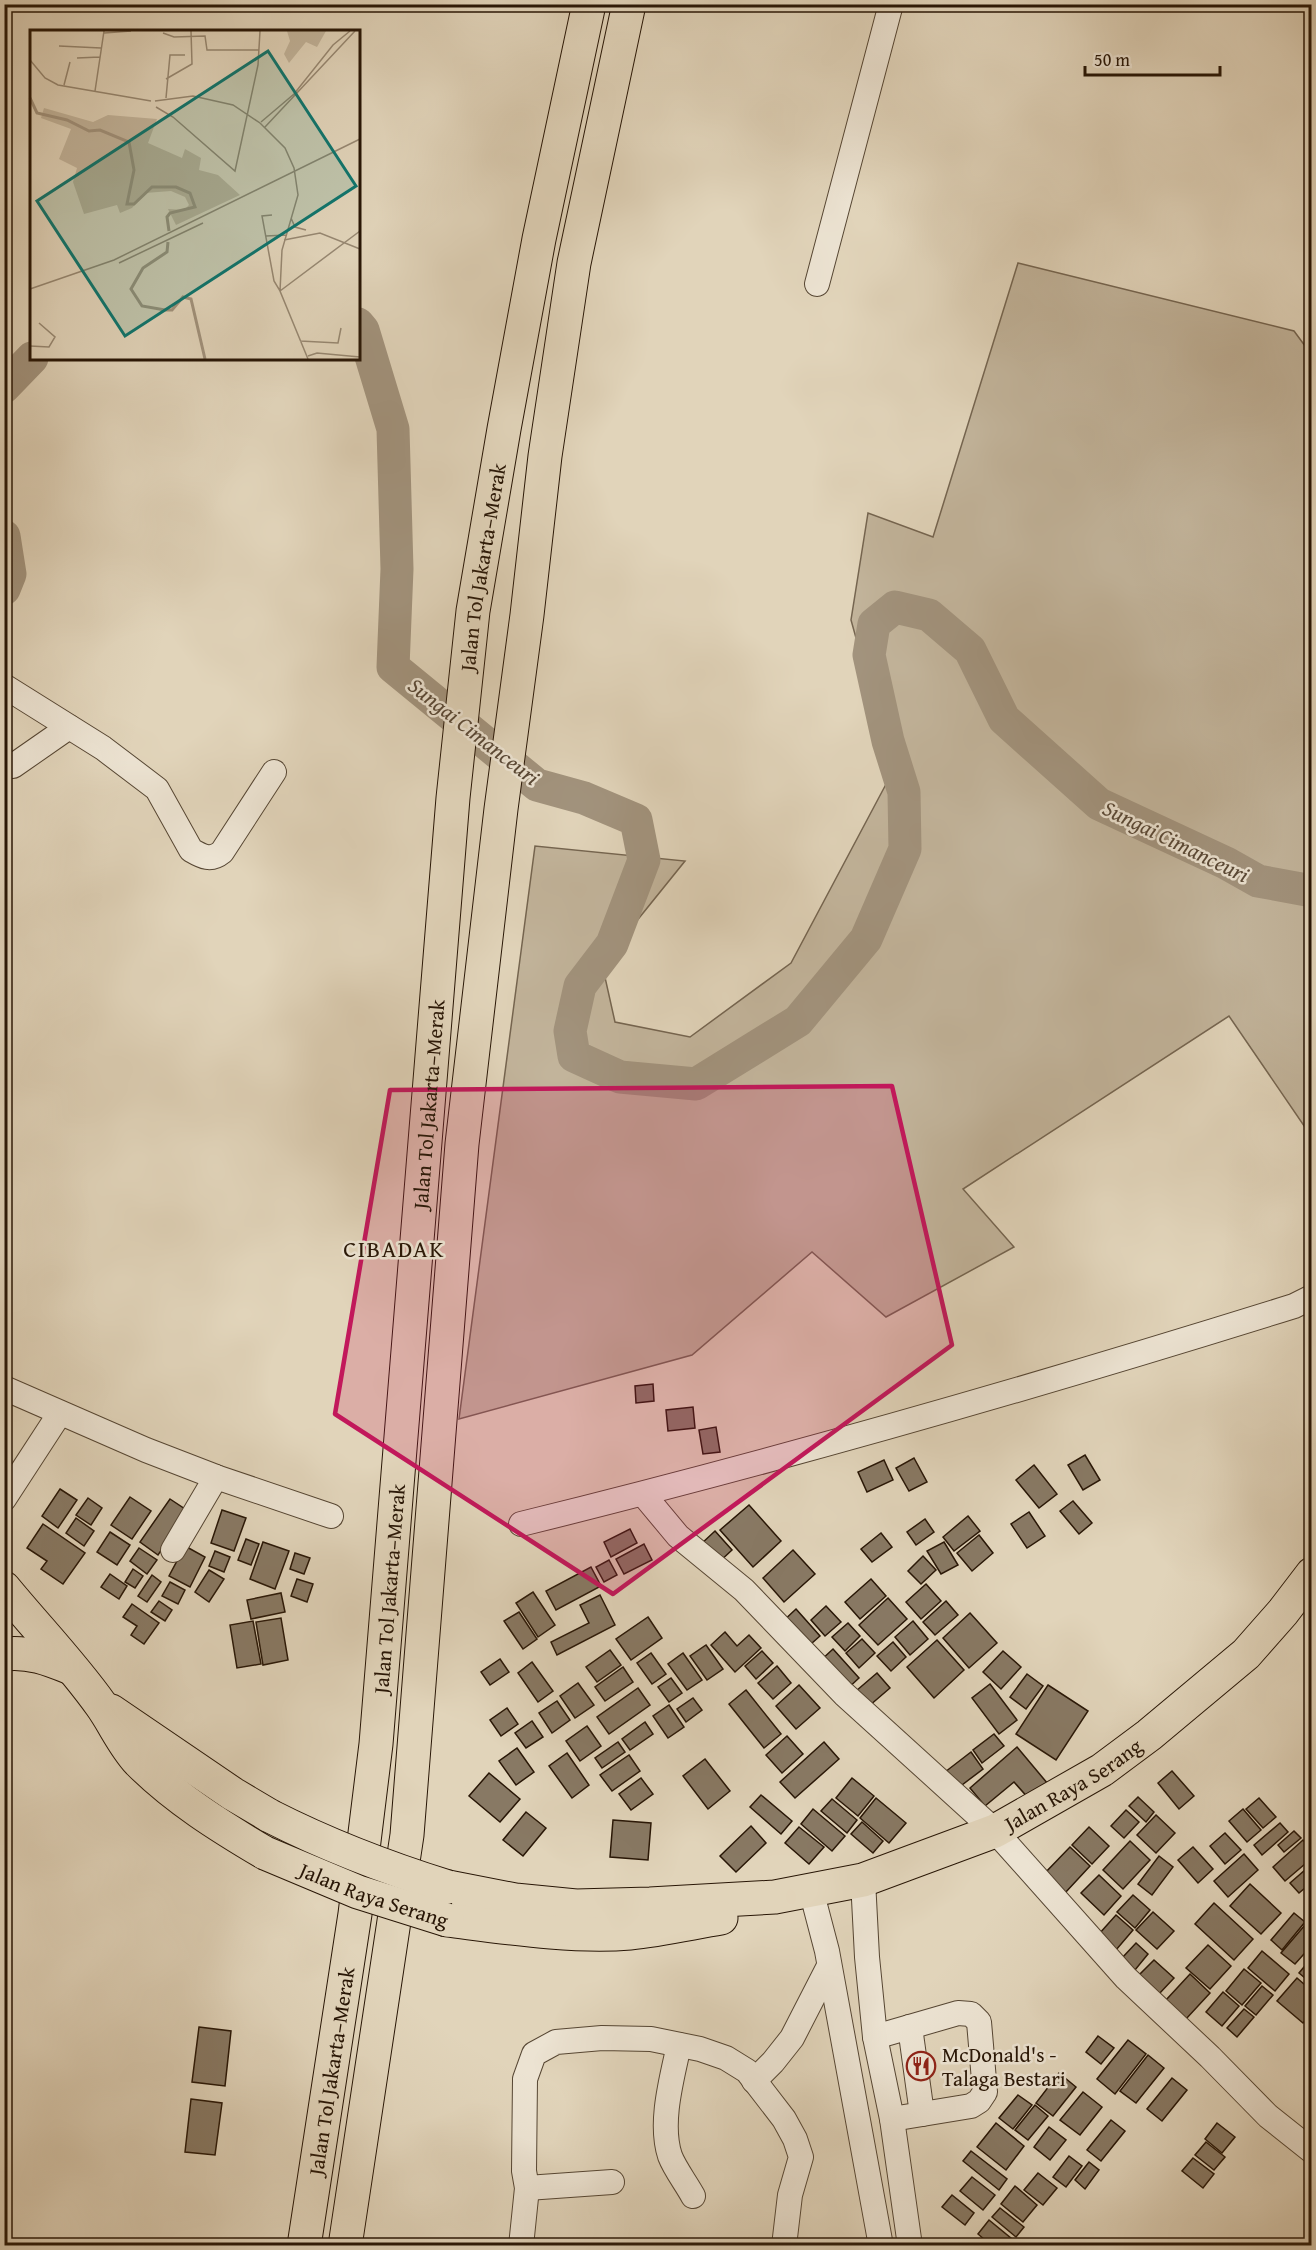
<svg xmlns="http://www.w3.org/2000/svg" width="1316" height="2250" font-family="'Gentium Book Plus',serif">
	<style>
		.green { fill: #c2b49b; stroke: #756550; stroke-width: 1.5 }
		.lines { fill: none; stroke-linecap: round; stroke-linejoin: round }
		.river { stroke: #a2937d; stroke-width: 33 }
		.building { fill: #887964; stroke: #281606; stroke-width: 1.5 }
		.minor-casing { stroke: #564633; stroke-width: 26 }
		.highway-casing { stroke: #281606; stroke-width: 35 }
		.minor { stroke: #ece3d2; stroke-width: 24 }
		.highway { stroke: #e1d4ba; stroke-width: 33 }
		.highway-bridge-casing { stroke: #281606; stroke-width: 35; stroke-linecap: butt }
		.highway-bridge { stroke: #e1d4ba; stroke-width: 33 }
		.marked { fill: #c2185b; fill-opacity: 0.2; stroke: #c2185b; stroke-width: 4.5; stroke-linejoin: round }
		.labels { text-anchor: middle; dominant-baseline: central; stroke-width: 5; stroke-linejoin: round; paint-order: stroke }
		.street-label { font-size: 21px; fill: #281606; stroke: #ece3d2 }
		.poi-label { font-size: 21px; fill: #281606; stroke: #ece3d2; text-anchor: start }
		.water-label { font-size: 22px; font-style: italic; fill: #594836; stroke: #ece3d2 }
		.quarter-label { font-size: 24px; letter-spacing: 1.5px; fill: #281606; stroke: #ece3d2 }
		.inset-river { fill: none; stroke: #a2937d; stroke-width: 3 }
		.inset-road { fill: none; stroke: #978872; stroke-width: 1.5 }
		.view { fill: #0f766e; fill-opacity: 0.15; stroke: #0f766e; stroke-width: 3 }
		.inset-edge { fill: none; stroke: #281606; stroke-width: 3 }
	</style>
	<rect width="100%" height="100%" fill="#e1d4ba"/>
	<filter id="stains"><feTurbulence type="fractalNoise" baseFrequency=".00333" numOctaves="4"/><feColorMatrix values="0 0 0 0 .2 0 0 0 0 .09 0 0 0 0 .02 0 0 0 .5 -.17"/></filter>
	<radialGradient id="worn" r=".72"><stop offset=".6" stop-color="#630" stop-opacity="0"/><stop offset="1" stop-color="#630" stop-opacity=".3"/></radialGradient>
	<path class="green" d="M1018,263L1294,331L1311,354V1136L1229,1016L963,1189L1014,1247L886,1317L812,1252L692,1355L459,1419L535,846L685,861L602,964L615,1022L690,1037L791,963L893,771L851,620L868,513L933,537Z"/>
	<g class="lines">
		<g class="river">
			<path d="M358,324L363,330L393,429L397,569L393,667L537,785L584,798L636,820L644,860L612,944L580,986L570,1031L574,1056L620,1077L696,1084L798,1021L866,939L905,849L904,792L888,741L869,655L874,624L895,607L929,615L970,650L1004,719L1099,804L1226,863L1258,881L1312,891"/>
			<path d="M4,387L32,358"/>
			<path d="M4,536L10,574L4,589"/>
		</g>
	</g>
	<g class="building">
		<path d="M653,1384L654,1401L636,1403L635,1386Z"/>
		<path d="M693,1407L695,1428L668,1431L666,1410Z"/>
		<path d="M716,1427L720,1452L703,1454L699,1430Z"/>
		<path d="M1085,1455L1100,1480L1083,1490L1068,1465Z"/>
		<path d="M914,1458L927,1482L909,1491L896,1468Z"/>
		<path d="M884,1460L893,1480L867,1492L858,1472Z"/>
		<path d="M1034,1465L1057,1494L1039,1508L1016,1480Z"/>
		<path d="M60,1489L77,1500L58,1528L42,1516Z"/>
		<path d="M130,1497L151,1511L132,1539L111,1525Z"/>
		<path d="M88,1498L102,1508L91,1525L76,1515Z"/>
		<path d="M170,1499L188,1511L158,1555L140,1542Z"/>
		<path d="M1073,1501L1092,1523L1079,1534L1060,1511Z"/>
		<path d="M749,1505L781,1541L753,1567L720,1530Z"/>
		<path d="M222,1510L246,1518L234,1551L211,1543Z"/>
		<path d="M1029,1512L1045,1536L1027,1548L1011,1524Z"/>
		<path d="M968,1516L980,1531L954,1551L943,1537Z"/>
		<path d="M76,1518L94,1531L84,1546L66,1533Z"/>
		<path d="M925,1519L934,1532L916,1545L907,1532Z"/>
		<path d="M43,1524L85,1553L63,1584L41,1569L47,1561L27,1548Z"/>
		<path d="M630,1529L637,1543L611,1557L604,1542Z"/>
		<path d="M715,1531L732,1550L717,1564L700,1545Z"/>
		<path d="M110,1532L130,1545L117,1565L97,1552Z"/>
		<path d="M881,1533L892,1547L872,1562L861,1549Z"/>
		<path d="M979,1535L993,1553L972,1571L957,1553Z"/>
		<path d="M246,1539L259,1544L251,1565L238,1560Z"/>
		<path d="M263,1542L289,1551L275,1589L250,1579Z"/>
		<path d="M944,1542L958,1565L941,1574L927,1551Z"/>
		<path d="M644,1544L652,1560L624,1574L616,1559Z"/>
		<path d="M185,1546L205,1557L190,1587L169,1576Z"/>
		<path d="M139,1548L157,1560L147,1574L130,1561Z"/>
		<path d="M793,1550L815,1574L784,1602L763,1578Z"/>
		<path d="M215,1551L230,1557L224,1572L209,1566Z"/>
		<path d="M295,1553L310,1558L304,1574L290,1569Z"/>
		<path d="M923,1556L936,1570L921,1584L908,1571Z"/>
		<path d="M609,1560L617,1575L604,1582L596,1567Z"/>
		<path d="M591,1567L601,1586L556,1610L546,1591Z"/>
		<path d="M133,1569L143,1576L135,1588L125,1582Z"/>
		<path d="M209,1570L224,1579L209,1602L195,1592Z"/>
		<path d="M110,1574L127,1586L119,1599L101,1587Z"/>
		<path d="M152,1575L161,1582L147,1602L138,1596Z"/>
		<path d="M297,1579L313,1584L307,1602L291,1596Z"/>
		<path d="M871,1579L886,1596L860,1619L845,1602Z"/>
		<path d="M170,1582L185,1590L178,1604L162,1596Z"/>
		<path d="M926,1584L941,1601L921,1619L906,1602Z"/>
		<path d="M533,1592L555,1625L538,1637L516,1603Z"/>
		<path d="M281,1593L285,1612L251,1619L247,1600Z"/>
		<path d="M600,1595L615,1625L557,1655L551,1642L589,1623L580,1605Z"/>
		<path d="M888,1598L907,1619L878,1645L859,1625Z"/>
		<path d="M159,1601L172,1610L165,1621L151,1612Z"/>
		<path d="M946,1601L958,1615L935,1635L923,1622Z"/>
		<path d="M132,1604L159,1623L144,1644L131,1635L137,1626L123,1617Z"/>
		<path d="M826,1606L841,1622L825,1636L811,1620Z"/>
		<path d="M796,1609L820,1636L803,1651L780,1624Z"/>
		<path d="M519,1612L537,1639L523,1649L504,1621Z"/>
		<path d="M970,1613L997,1643L969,1668L943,1638Z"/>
		<path d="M648,1617L662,1638L631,1660L616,1639Z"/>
		<path d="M281,1618L288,1660L263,1665L256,1622Z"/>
		<path d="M253,1621L261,1664L237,1668L230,1625Z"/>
		<path d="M913,1621L928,1639L910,1655L895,1637Z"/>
		<path d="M848,1623L860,1636L845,1651L832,1637Z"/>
		<path d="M725,1632L737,1646L749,1635L761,1648L735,1672L711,1645Z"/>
		<path d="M862,1639L875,1653L859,1668L846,1653Z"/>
		<path d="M937,1640L964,1670L934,1698L907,1667Z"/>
		<path d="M893,1642L906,1657L891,1671L877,1656Z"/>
		<path d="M706,1645L723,1669L707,1680L690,1656Z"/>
		<path d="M833,1649L859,1678L845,1691L819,1662Z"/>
		<path d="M610,1650L621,1665L597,1682L586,1667Z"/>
		<path d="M762,1651L773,1663L756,1679L745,1666Z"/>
		<path d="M1003,1651L1021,1667L1001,1689L983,1672Z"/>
		<path d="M651,1653L666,1674L652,1684L637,1663Z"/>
		<path d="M683,1653L702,1680L687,1690L668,1664Z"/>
		<path d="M500,1659L509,1672L490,1685L481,1672Z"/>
		<path d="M532,1662L553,1691L538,1702L518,1673Z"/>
		<path d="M777,1666L791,1683L773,1699L758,1683Z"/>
		<path d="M623,1667L633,1682L605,1701L595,1687Z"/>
		<path d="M877,1673L890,1688L869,1706L856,1691Z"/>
		<path d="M1027,1674L1043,1686L1026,1709L1010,1697Z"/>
		<path d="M671,1678L682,1693L669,1702L658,1687Z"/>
		<path d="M578,1683L594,1705L575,1718L560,1696Z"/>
		<path d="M990,1684L1017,1720L999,1734L972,1698Z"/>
		<path d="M799,1685L820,1708L796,1729L776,1706Z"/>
		<path d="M1048,1685L1088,1711L1056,1760L1016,1734Z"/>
		<path d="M638,1688L650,1705L609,1734L597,1717Z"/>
		<path d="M746,1690L781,1734L764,1748L729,1704Z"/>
		<path d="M693,1698L702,1710L686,1722L677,1709Z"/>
		<path d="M557,1701L570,1720L552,1733L539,1713Z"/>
		<path d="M669,1705L684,1727L668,1738L653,1716Z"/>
		<path d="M507,1708L518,1724L501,1736L490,1720Z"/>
		<path d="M532,1721L543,1737L526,1748L515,1733Z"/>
		<path d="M645,1722L653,1734L630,1750L622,1739Z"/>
		<path d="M587,1726L601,1746L580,1761L566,1741Z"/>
		<path d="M994,1734L1004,1746L982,1763L973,1750Z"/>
		<path d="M787,1736L803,1754L782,1773L766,1755Z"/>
		<path d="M618,1742L625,1752L602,1768L595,1758Z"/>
		<path d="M824,1742L839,1759L795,1798L780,1782Z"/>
		<path d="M1017,1747L1048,1784L1030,1800L1014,1782L985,1806L970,1788Z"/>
		<path d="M517,1748L534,1772L516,1785L499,1761Z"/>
		<path d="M971,1752L983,1769L958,1788L945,1772Z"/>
		<path d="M567,1753L589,1785L572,1798L549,1766Z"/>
		<path d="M629,1755L640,1771L612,1791L600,1775Z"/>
		<path d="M705,1759L730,1791L708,1809L683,1776Z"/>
		<path d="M1172,1771L1194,1796L1179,1809L1158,1783Z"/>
		<path d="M489,1773L520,1799L500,1822L469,1796Z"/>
		<path d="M641,1778L653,1794L631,1810L619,1794Z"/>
		<path d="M852,1778L874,1796L858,1816L836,1798Z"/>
		<path d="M761,1795L792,1821L781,1834L750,1807Z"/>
		<path d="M1138,1797L1154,1812L1146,1822L1129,1806Z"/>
		<path d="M876,1798L906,1823L889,1843L860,1818Z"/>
		<path d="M1259,1798L1276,1817L1263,1828L1246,1809Z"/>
		<path d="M832,1799L857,1820L847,1833L821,1811Z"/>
		<path d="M813,1809L845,1836L832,1851L801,1824Z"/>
		<path d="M1243,1809L1261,1830L1247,1842L1229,1821Z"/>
		<path d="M1126,1810L1139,1822L1124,1838L1111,1826Z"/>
		<path d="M526,1812L546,1828L523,1856L503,1840Z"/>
		<path d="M1156,1815L1175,1833L1156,1853L1137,1835Z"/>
		<path d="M613,1820L651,1823L648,1860L610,1857Z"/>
		<path d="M862,1822L883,1841L873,1853L851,1834Z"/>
		<path d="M1280,1823L1288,1832L1262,1855L1254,1845Z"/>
		<path d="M751,1826L766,1843L736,1872L720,1856Z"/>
		<path d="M799,1827L824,1847L809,1864L785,1843Z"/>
		<path d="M1089,1827L1109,1846L1092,1864L1072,1845Z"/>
		<path d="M1294,1831L1301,1838L1284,1852L1278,1845Z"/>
		<path d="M1225,1833L1241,1850L1225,1864L1210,1846Z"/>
		<path d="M1303,1840L1312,1850V1858L1285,1881L1273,1867Z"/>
		<path d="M1130,1841L1150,1860L1123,1889L1103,1870Z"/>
		<path d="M1070,1847L1090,1866L1065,1893L1044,1874Z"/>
		<path d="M1193,1847L1213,1869L1198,1883L1178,1860Z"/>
		<path d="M1244,1854L1258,1870L1228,1897L1214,1881Z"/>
		<path d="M1159,1856L1173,1867L1152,1895L1138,1884Z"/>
		<path d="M1312,1864V1882L1299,1893L1290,1883Z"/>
		<path d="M1099,1875L1121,1896L1104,1915L1081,1893Z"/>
		<path d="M1250,1884L1281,1913L1261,1934L1230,1906Z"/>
		<path d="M1133,1895L1150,1910L1135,1928L1117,1912Z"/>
		<path d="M1214,1903L1253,1939L1234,1960L1195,1924Z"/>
		<path d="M1153,1912L1174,1931L1157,1949L1136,1930Z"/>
		<path d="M1294,1913L1305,1922L1282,1950L1271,1940Z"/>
		<path d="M1116,1915L1133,1930L1116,1950L1099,1934Z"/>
		<path d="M1305,1925L1312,1931V1945L1295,1964L1281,1953Z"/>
		<path d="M1136,1943L1148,1954L1135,1970L1122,1958Z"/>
		<path d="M1208,1945L1231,1966L1210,1989L1186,1968Z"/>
		<path d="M1262,1951L1289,1974L1275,1991L1248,1968Z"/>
		<path d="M1154,1960L1174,1978L1159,1994L1139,1975Z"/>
		<path d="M1309,1961L1312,1963V1984L1299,1973Z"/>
		<path d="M1244,1969L1261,1983L1242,2005L1226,1991Z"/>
		<path d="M1190,1974L1210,1993L1186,2019L1166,2000Z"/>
		<path d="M1297,1978L1312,1991V2013L1303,2023L1277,2001Z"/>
		<path d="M1262,1986L1273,1995L1256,2015L1245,2006Z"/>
		<path d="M1223,1992L1239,2006L1222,2026L1206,2012Z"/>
		<path d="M1244,2009L1254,2017L1237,2037L1227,2028Z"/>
		<path d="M199,2027L231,2031L225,2086L192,2082Z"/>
		<path d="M1098,2036L1114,2048L1101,2064L1086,2052Z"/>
		<path d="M1128,2040L1146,2054L1115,2094L1097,2079Z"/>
		<path d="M1148,2055L1164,2068L1136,2103L1120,2091Z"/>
		<path d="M1059,2073L1076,2087L1053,2116L1036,2103Z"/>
		<path d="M1172,2078L1187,2090L1162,2121L1147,2109Z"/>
		<path d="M1083,2092L1102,2107L1080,2135L1060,2120Z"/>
		<path d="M1018,2095L1032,2105L1013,2129L999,2118Z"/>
		<path d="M191,2099L222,2103L215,2155L185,2152Z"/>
		<path d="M1035,2105L1048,2116L1028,2140L1015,2130Z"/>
		<path d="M1111,2120L1125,2131L1101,2161L1087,2150Z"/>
		<path d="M996,2123L1024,2146L1006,2170L977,2147Z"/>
		<path d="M1217,2123L1235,2137L1222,2153L1205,2139Z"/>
		<path d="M1049,2127L1066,2140L1050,2160L1034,2147Z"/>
		<path d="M1206,2142L1225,2157L1214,2170L1195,2155Z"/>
		<path d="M971,2151L1007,2179L999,2190L963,2161Z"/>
		<path d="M1069,2156L1082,2166L1066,2187L1053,2177Z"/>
		<path d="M1193,2158L1214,2174L1203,2188L1182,2171Z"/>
		<path d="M1089,2162L1099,2170L1085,2189L1075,2180Z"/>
		<path d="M1038,2173L1057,2188L1043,2205L1024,2190Z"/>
		<path d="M972,2177L995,2195L983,2210L960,2191Z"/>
		<path d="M1015,2186L1037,2205L1023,2222L1001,2204Z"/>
		<path d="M952,2195L974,2213L965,2225L942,2207Z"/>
		<path d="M1000,2208L1024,2227L1016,2237L992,2217Z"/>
		<path d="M989,2220L1012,2239L1007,2246H992L978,2234Z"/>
	</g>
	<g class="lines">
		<g class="minor-casing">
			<g id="minor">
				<path d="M817,284L891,4"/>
				<path d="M4,686L103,748L157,789L191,850C203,857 211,861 222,852L274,772"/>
				<path d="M4,766H13L69,727"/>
				<path d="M4,1388L146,1450L216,1477L331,1516"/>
				<path d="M643,1494L678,1536L744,1590L844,1694L995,1831L1126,1978L1210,2057L1268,2116L1312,2151"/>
				<path d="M4,1499L60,1413"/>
				<path d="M521,1524C781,1460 1038,1386 1294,1306L1312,1297"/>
				<path d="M173,1550L216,1477"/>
				<path d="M863,1880L867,1957L875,2037L892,2119L910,2246"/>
				<path d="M811,1890L827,1951L881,2246"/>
				<path d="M910,2027L922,2114"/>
				<path d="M875,2037L958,2013L971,2014L979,2022L985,2092L979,2101L971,2106L892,2119"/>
				<path d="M679,2045C672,2078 659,2123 670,2156C675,2169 686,2183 693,2196"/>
				<path d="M754,2081L773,2062L792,2038L829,1966"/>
				<path d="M527,2188L612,2182"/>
				<path d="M521,2246L527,2188L524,2171L525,2079L534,2054L556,2042L602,2038L651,2039L700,2049L726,2058L747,2071L784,2119L795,2139L801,2157L790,2195L784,2246"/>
			</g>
		</g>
		<g class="highway-casing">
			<g id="highway">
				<path d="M4,1588C36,1627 72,1664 101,1705C114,1723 123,1745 139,1762C176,1799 221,1827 265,1853"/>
				<path d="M4,1654C29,1651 49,1659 71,1668"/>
				<path d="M111,1711L233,1794L270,1816"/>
				<path id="s1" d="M448,1887L515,1900L576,1906L650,1904L775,1897L863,1880L906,1864L995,1831L1102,1770L1149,1735L1246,1654L1283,1612L1312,1574"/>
				<path d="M447,1920C503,1927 574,1938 630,1933C660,1930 691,1923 721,1918"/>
				<path id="s2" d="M304,2246L355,1914L376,1744L453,798L473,611L504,429L539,239L589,4"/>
				<path d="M345,2246L407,1835L462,1144L501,809L527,615L545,456L574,263L629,4"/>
			</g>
		</g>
		<use href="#minor" class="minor"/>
		<use href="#highway" class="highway"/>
		<g class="highway-bridge-casing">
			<g id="highway-bridge">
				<path d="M270,1816C327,1845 387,1868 448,1887"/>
				<path id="s3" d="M265,1853L358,1892L447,1920"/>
			</g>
		</g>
		<use href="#highway-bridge" class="highway-bridge"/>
	</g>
	<path class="marked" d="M892,1086L952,1345L613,1594L335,1414L390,1090Z"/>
	<defs>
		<g id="restaurant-ring" transform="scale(1.5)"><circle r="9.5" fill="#ece3d2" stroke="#8f2418" stroke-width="1.5"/><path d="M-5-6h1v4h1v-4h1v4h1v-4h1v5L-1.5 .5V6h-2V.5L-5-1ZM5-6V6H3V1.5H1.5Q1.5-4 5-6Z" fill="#8f2418"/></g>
	</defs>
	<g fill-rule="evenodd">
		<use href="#restaurant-ring" x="921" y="2066"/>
	</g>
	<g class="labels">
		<g class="street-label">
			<text stroke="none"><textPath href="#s2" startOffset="1689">Jalan Tol Jakarta–Merak</textPath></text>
			<text stroke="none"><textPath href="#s2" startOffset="1149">Jalan Tol Jakarta–Merak</textPath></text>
			<text stroke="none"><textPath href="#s2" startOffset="663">Jalan Tol Jakarta–Merak</textPath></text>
			<text stroke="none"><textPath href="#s1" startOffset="650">Jalan Raya Serang</textPath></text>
			<text stroke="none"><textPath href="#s3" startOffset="117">Jalan Raya Serang</textPath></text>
			<text stroke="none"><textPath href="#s2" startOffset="177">Jalan Tol Jakarta–Merak</textPath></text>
		</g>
		<g class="poi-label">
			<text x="942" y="2054">McDonald's -<tspan x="942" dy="24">Talaga Bestari</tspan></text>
		</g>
		<g class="water-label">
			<text transform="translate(474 731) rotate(38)">Sungai Cimanceuri</text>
			<text transform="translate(1176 841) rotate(26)">Sungai Cimanceuri</text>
		</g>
		<g class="quarter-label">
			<text x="394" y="1248">CIBADAK</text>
		</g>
	</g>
	<g transform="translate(30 30)">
		<rect width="330" height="330" fill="#e1d4ba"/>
		<path d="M257,1H296L287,17L276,12L259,33L254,24L260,11ZM14,78L63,92L78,85L127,89L118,113L152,128L155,119L171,128L169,140L188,145L210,165L146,195L138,179L154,180L159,175L155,167L141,161L115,163L102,178L90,183L87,175L54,184L43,152L47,138L29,129L41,99L11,88Z" fill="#c2b49b"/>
		<path class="inset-river" d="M0,68L7,83L37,90L59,101L70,100L99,112L104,140L97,174H104L122,157H146L160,163L165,177L140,183L137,187L139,201M138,212L137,222L113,238L101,259L112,276L135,280H142L153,267L161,269L175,329"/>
		<path class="inset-road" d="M74,3L101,1M133,3L144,7L175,6L177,20H229M29,16L71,18M47,28L70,27M0,30L15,48L28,55L121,71M136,49L162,34L161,1M34,55L40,32M65,61L74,1M136,68L140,25H155M125,71L163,66L203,75L230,93L255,118L264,138L268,165L252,220L250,261L278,329M126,77L143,87L205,141L228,35L230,1M231,92L264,64L303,15L320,1M235,97L325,1M242,185L232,186L244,251L250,261L330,201M261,188L265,197L276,200M236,206L256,205M254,210L290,203L330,219M89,233L173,193M0,259L84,230L330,109M270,311L308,313L311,298M0,316L19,317L25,307L9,293M278,326L287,323L330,327"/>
		<path class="view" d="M238,21L326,156L95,306L7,171Z"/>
		<rect width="330" height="330" class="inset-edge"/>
	</g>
	<rect width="1316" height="2250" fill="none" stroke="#e1d4ba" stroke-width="24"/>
	<rect x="6" y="6" width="1304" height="2238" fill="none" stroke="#281606" stroke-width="3"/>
	<rect x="12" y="12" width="1292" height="2226" fill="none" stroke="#281606" stroke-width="1.5"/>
	<path d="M1085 66v9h135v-9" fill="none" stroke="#281606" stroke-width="3"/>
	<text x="1094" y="66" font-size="18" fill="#281606" stroke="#ece3d2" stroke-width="4.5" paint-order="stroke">50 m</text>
	<rect width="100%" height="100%" filter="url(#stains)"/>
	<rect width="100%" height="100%" fill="url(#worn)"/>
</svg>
